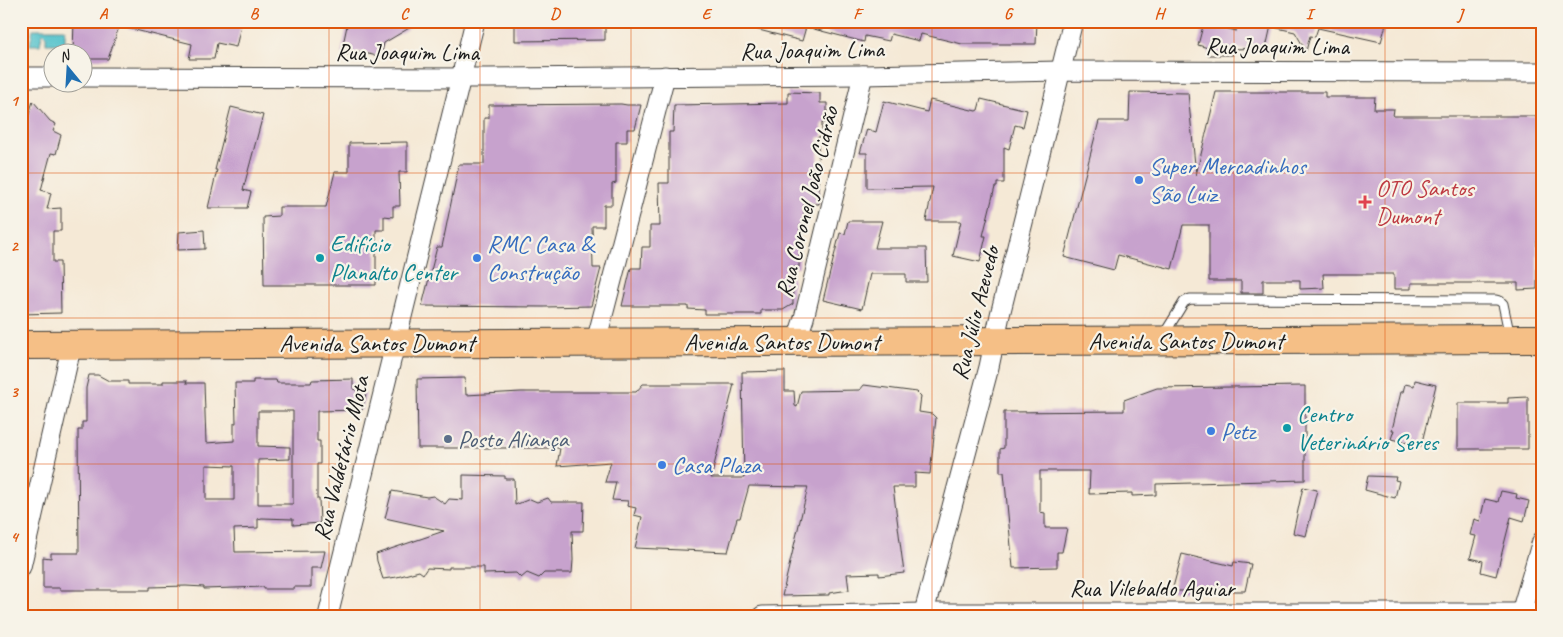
<svg xmlns="http://www.w3.org/2000/svg" width="1563" height="637" font-family="Caveat,sans-serif">
	<style>
		.water { fill: #56c3cc; stroke: #397074 }
		.building { fill: #c7a2cd; fill-rule: evenodd }
		.lines { fill: none; stroke-linecap: round; stroke-linejoin: round }
		.service-casing { stroke: #3d3b38; stroke-width: 11 }
		.minor-casing { stroke: #3d3b38; stroke-width: 21 }
		.primary-casing { stroke: #3d3b38; stroke-width: 30 }
		.service { stroke: #fff; stroke-width: 9 }
		.minor { stroke: #fff; stroke-width: 19 }
		.primary { stroke: #f5bf86; stroke-width: 28 }
		.grid { fill: none; stroke: #de560d; stroke-width: 1; stroke-opacity: 0.55 }
		.shop-dot { fill: #3f7fe0; stroke: #f7f3e8; stroke-width: 2 }
		.health-dot { fill: #e0444e; stroke: #f7f3e8; stroke-width: 2 }
		.culture-dot { fill: #0f9aa8; stroke: #f7f3e8; stroke-width: 2 }
		.service-dot { fill: #5c6f8a; stroke: #f7f3e8; stroke-width: 2 }
		.labels { text-anchor: middle; dominant-baseline: central; stroke-width: 4.5; stroke-linejoin: round; paint-order: stroke }
		.street-label { font-size: 24px; fill: #1c1c1c; stroke: #f7f3e8 }
		.shop-label { font-size: 24px; fill: #366cbe; stroke: #f7f3e8; text-anchor: start }
		.health-label { font-size: 24px; fill: #be3a42; stroke: #f7f3e8; text-anchor: start }
		.culture-label { font-size: 24px; fill: #0d838f; stroke: #f7f3e8; text-anchor: start }
		.service-label { font-size: 24px; fill: #4e5e75; stroke: #f7f3e8; text-anchor: start }
		.neatline { fill: none; stroke: #de560d; stroke-width: 2 }
		.grid-label { font-size: 16px; text-anchor: middle; font-weight: bold; fill: #de560d }
	</style>
	<rect width="100%" height="100%" fill="#f7f3e8"/>
	<filter id="ink" filterUnits="userSpaceOnUse"><feTurbulence type="fractalNoise" baseFrequency=".02" numOctaves="2"/><feDisplacementMap in="SourceGraphic" scale="10" xChannelSelector="R" yChannelSelector="G"/><feConvolveMatrix kernelMatrix="1 2 1 2 8 2 1 2 1" color-interpolation-filters="sRGB"/></filter>
	<filter id="wash" filterUnits="userSpaceOnUse"><feTurbulence type="fractalNoise" baseFrequency=".0096" numOctaves="4" result="noise"/><feDisplacementMap in="SourceGraphic" scale="20" xChannelSelector="R" yChannelSelector="G"/><feGaussianBlur stdDeviation="1.12" result="paint"/><feColorMatrix in="noise" values="0 0 0 0 0 0 0 0 0 0 0 0 0 0 0 0 0 1.4 0 .05"/><feComposite in="paint" operator="in"/></filter>
	<g filter="url(#wash)">
		<rect width="100%" height="100%" fill="#f5e9d6"/>
		<path class="water" d="M33,29H65V44H46V35L44,33L42,34L40,45H30Z"/>
		<g id="blocks">
			<g class="building">
				<path d="M74,21H121L108,59H82V52H73Z"/>
				<path d="M124,21H242L236,47L217,43L214,59H189L192,44L123,27Z"/>
				<path d="M348,21H421L384,43L381,57L356,51L355,55L341,54Z"/>
				<path d="M515,21H605V40L515,41Z"/>
				<path d="M747,21H1037L1036,44H962L921,34L919,41L891,34L889,41L865,36L864,42L806,27L802,41L747,27Z"/>
				<path d="M1238,21H1272L1266,48L1233,49V55H1208V48L1198,45L1204,22L1236,31Z"/>
				<path d="M1273,21H1387L1381,42L1318,28L1315,37L1310,36L1306,51L1295,32L1273,27Z"/>
				<path d="M788,92L820,93V103H827V123H822V137H818L819,204H804V225H800L799,267H792L793,304L783,310H761V314H705V310L688,309V306H622L631,268H641L642,247H650V226H660L659,183H669V132H673L674,105L788,103Z"/>
				<path d="M1130,92L1188,93L1196,175L1216,92H1325V97H1375L1374,109H1394L1393,116H1542V241H1537V289L1518,290V283H1411V289H1394V274H1323L1324,288L1300,289V280H1263V293H1241V281H1209V225H1183L1172,269L1118,255L1114,270L1064,257L1099,121H1129Z"/>
				<path d="M981,99L1027,110L1023,127L1015,125L1009,149L1004,147V183H997V187H995L983,236H986L980,262L953,256L961,221H926L933,187L867,188V153H860L867,129L876,132L884,101L927,112L930,100L976,111L978,110Z"/>
				<path d="M33,101L50,121L56,124L53,131L61,135L56,154L51,153L41,190L51,193L47,209L61,208V231H53V262H60L61,313L21,314V120L27,121Z"/>
				<path d="M621,104L627,105H641L635,129H627V142H616V183L612,184V205H604V226H592L593,268H601L591,306L544,307L422,306L437,247H442L459,164H484V118H489V105Z"/>
				<path d="M231,107L263,115L243,190L251,192L247,208H208L217,170H215Z"/>
				<path d="M407,142V172H399L400,206H393V217L384,216V230H376V285H264L263,217L279,216V207H326L335,172H349V143Z"/>
				<path d="M848,221H882L875,248H926L927,282H906V274H870L862,309L823,300L840,233L845,234Z"/>
				<path d="M204,230L205,249L178,250L179,232Z"/>
				<path d="M785,371V391H794L795,406L797,407L801,391L860,390L864,385L917,392L921,396L919,412L932,414L936,418L930,474L915,473V487H893L904,573L879,576V573L847,574L849,590L829,593V595L782,596L808,487L749,486L740,518H737L728,552L635,548L642,517L634,515L636,508L627,506L628,501L612,500L616,482H605L611,462L557,466L560,448H418L417,379L465,378L466,395L521,392H636L643,384H734L711,478H744L742,372Z"/>
				<path d="M89,375H98L109,381H128V384H163V381H187L186,383H204L206,443L234,441V423H236L235,383H253V380H276L277,383H311L312,380L353,379V389L366,394L362,410L317,411V441H320V464H317V499H319L320,523L293,525V519L262,518L258,519V528L234,529L235,552L325,551L321,568H311V587H294V589H264V587L204,589V587L186,586L150,587V590H60V588H43V557L51,558V553H79L78,430H82V422H86V388ZM258,411H293V504H258V460L290,459V447L258,446ZM206,465L234,466V500H206Z"/>
				<path d="M1415,380L1436,385L1421,446L1391,439L1394,430H1392L1401,392H1403L1405,384L1414,386Z"/>
				<path d="M1305,386V480L1156,484V495L1132,496V493L1089,494L1090,471H1040V512L1045,513V528H1067L1062,552H1057V567L1013,568L1004,472H1000V449L1004,448V412L1124,411V400L1157,388Z"/>
				<path d="M1528,397V449H1458V403H1508V398Z"/>
				<path d="M463,475L505,476V479H514L515,505L530,499L537,502L548,498L551,502H584L583,531H572L573,560L572,573H544L539,578L527,573L521,578L516,573L484,574V567H449V569L427,568L423,574L419,571L397,577L383,579L377,561L376,554L444,531L385,518L392,491L427,497L433,496L445,504L449,499L463,500Z"/>
				<path d="M1368,476L1396,477L1395,480L1399,481L1395,498L1365,490Z"/>
				<path d="M1303,487L1317,490L1306,536L1293,533Z"/>
				<path d="M1501,491L1517,494L1516,498L1529,501L1524,521L1511,517L1496,576L1481,572L1483,561L1470,558L1476,536L1470,535L1474,519L1480,521L1485,499L1498,502Z"/>
				<path d="M1182,554L1233,566L1234,562L1251,564L1245,591H1172Z"/>
			</g>
		</g>
	</g>
	<g filter="url(#ink)">
		<use href="#blocks" fill-opacity="0" stroke="#3d3b38" stroke-width="1"/>
		<g class="lines">
			<g class="service-casing">
				<path id="service" d="M1163,336L1184,302L1190,299L1496,300L1500,301L1503,304L1510,337"/>
			</g>
			<g class="minor-casing">
				<g id="minor">
					<path d="M21,77H52"/>
					<path d="M82,77L488,78L863,75L1060,71L1542,72"/>
					<path d="M596,342L665,76"/>
					<path d="M796,342L804,318L863,75"/>
					<path d="M21,567L72,344"/>
					<path d="M328,616L475,21"/>
					<path d="M762,616L924,613H1542"/>
					<path d="M923,616L989,367L1000,315L1073,21"/>
					<path d="M1520,616L1542,541"/>
				</g>
			</g>
			<g class="primary-casing">
				<path id="primary" d="M21,345L1542,339"/>
			</g>
			<use href="#service" class="service"/>
			<use href="#minor" class="minor"/>
			<use href="#primary" class="primary"/>
		</g>
	</g>
	<path class="grid" d="M178,21V616M329,21V616M480,21V616M631,21V616M782,21V616M932,21V616M1083,21V616M1234,21V616M1385,21V616M21,173H1542M21,318H1542M21,464H1542"/>
	<g class="shop-dot">
		<circle cx="1139" cy="180" r="5"/>
		<circle cx="477" cy="258" r="5"/>
		<circle cx="1211" cy="431" r="5"/>
		<circle cx="662" cy="465" r="5"/>
	</g>
	<path class="health-dot" d="M1362.5 194.5h5v5h5v5h-5v5h-5v-5h-5v-5h5z"/>
	<g class="culture-dot">
		<circle cx="320" cy="258" r="5"/>
		<circle cx="1287" cy="428" r="5"/>
	</g>
	<circle class="service-dot" cx="448" cy="439" r="5"/>
	<g class="labels">
		<g class="street-label">
			<text x="1277" y="46">Rua Joaquim Lima</text>
			<text transform="translate(812 50) rotate(-1)">Rua Joaquim Lima</text>
			<text x="407" y="52">Rua Joaquim Lima</text>
			<text transform="translate(807 202) rotate(-76)">Rua Coronel João Cidrão</text>
			<text transform="translate(975 313) rotate(-76)">Rua Júlio Azevedo</text>
			<text x="1186" y="341">Avenida Santos Dumont</text>
			<text x="782" y="342">Avenida Santos Dumont</text>
			<text x="377" y="343">Avenida Santos Dumont</text>
			<text transform="translate(341 458) rotate(-76)">Rua Valdetário Mota</text>
			<text x="1152" y="588">Rua Vilebaldo Aguiar</text>
		</g>
		<g class="shop-label">
			<text x="1149" y="166">Super Mercadinhos<tspan x="1149" dy="28">São Luiz</tspan></text>
			<text x="487" y="244">RMC Casa &amp;<tspan x="487" dy="28">Construção</tspan></text>
			<text x="1221" y="431">Petz</text>
			<text x="672" y="465">Casa Plaza</text>
		</g>
		<g class="health-label">
			<text x="1376" y="188">OTO Santos<tspan x="1376" dy="28">Dumont</tspan></text>
		</g>
		<g class="culture-label">
			<text x="330" y="244">Edifício<tspan x="330" dy="28">Planalto Center</tspan></text>
			<text x="1297" y="414">Centro<tspan x="1297" dy="28">Veterinário Seres</tspan></text>
		</g>
		<g class="service-label">
			<text x="458" y="439">Posto Aliança</text>
		</g>
	</g>
	<rect width="1563" height="637" fill="none" stroke="#f7f3e8" stroke-width="55"/>
	<g transform="translate(68 68) rotate(342)"><circle r="24" fill="#f7f3e8" stroke="#9f9d96"/>
	<path d="M0-4L9 19L0 12L-9 19Z" fill="#1f6fb2"/>
	<text y="-8" font-size="14" font-weight="bold" text-anchor="middle" fill="#1c1c1c">N</text>
	</g>
	<rect x="28" y="28" width="1508" height="582" class="neatline"/>
	<g class="grid-label">
		<text x="103" y="19">A</text>
		<text x="254" y="19">B</text>
		<text x="404" y="19">C</text>
		<text x="555" y="19">D</text>
		<text x="706" y="19">E</text>
		<text x="857" y="19">F</text>
		<text x="1008" y="19">G</text>
		<text x="1159" y="19">H</text>
		<text x="1309" y="19">I</text>
		<text x="1460" y="19">J</text>
		<text x="14" y="106">1</text>
		<text x="14" y="251">2</text>
		<text x="14" y="397">3</text>
		<text x="14" y="542">4</text>
	</g>
</svg>
